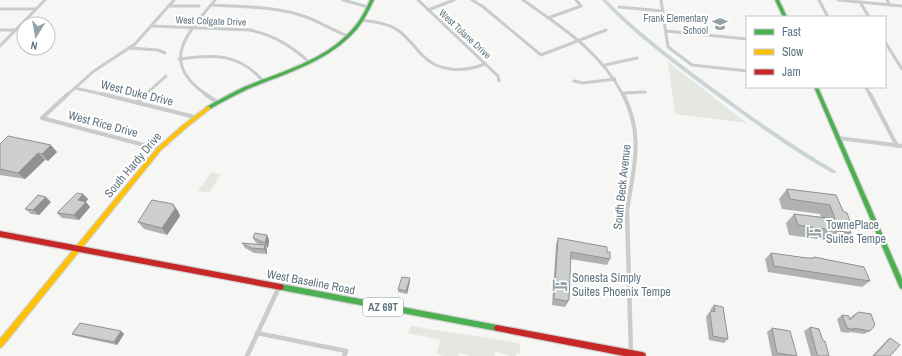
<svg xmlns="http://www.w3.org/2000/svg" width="902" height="356" font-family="'Archivo Narrow',sans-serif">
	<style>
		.green { fill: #e5e8e1 }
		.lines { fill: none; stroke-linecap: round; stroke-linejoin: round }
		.canal { fill: #cad4d6; fill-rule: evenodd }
		.fast-casing { stroke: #d2d4d4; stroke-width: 2.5 }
		.slow-casing { stroke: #d2d4d4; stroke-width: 2.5 }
		.jam-casing { stroke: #d2d4d4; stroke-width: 2.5 }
		.street-far2 { stroke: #cacccc; stroke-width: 3 }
		.street-far1 { stroke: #cacccc; stroke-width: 4 }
		.street { stroke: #cacccc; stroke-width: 4.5 }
		.fast { fill: #4caf50; fill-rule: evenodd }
		.slow { fill: #ffc107; fill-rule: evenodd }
		.jam { fill: #c62828; fill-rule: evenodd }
		.wall { fill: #b0b2b2 }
		.shaded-wall { fill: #909191 }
		.building { fill: #cdcfcf; stroke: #909191 }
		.labels { text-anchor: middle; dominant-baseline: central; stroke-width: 4; stroke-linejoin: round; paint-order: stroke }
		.far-poi-label { font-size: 10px; fill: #607580; stroke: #fff; text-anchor: end }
		.far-street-label { font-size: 10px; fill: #607580; stroke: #fff }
		.shield { fill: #fff; stroke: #909ea6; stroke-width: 1 }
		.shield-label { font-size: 11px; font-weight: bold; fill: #607580 }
		.street-label { font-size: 12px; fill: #607580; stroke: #fff }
		.poi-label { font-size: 12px; fill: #607580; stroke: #fff; text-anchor: start }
	</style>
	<rect width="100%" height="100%" fill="#f6f6f4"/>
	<g class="green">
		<path d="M668,62L747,123L675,114Z"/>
		<path d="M211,172L221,174L209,193L198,191Z"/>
		<path d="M411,326L519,343L521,354L517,353L516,356H509L496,351L494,356H470L459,353V356H443L437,353L440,340L408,333Z"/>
	</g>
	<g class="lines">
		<path class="canal" d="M602,0H606C642,36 683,66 724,96C760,123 797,148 836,171V173H832C789,149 749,119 709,90C672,62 633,34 602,0Z"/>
		<g class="fast-casing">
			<g id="fast">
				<path d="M370,0H374C369,10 364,21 357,29C329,62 286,73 248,89C235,95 222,102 210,109H206V107C219,100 231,93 244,87C282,71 328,60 355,26C361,19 366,9 370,0Z"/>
				<path d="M775,0H779L787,17H783Z"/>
				<path d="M814,87H818L902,279V289L900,288L899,286Z"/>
				<path d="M281,284L497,325L499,326L500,328L499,330L497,331L281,290L279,289L278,287L279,285Z"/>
			</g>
		</g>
		<g class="slow-casing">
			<path id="slow" d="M208,106L210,107V109L187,127L161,150L2,347L0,348V339L157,148L183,125Z"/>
		</g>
		<g class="jam-casing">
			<g id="jam">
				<path d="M0,231L281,284L283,285L284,287L283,289L281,290L0,237Z"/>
				<path d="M497,325L642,352L645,353L646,356H624L497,331L495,330L494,328L495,326Z"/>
			</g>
		</g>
		<g class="street-far2">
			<path d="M343,0L368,7"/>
			<path d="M418,0L498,76L499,81"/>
			<path d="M472,0L482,6L541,55L606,30"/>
			<path d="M523,0C563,28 600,51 623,95"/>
			<path d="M661,0L668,47L692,65L747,71"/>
			<path d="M819,0L828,17"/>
			<path d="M838,0L902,6"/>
			<path d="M887,0L890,5"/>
			<path d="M860,2L869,17"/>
			<path d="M211,5C241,7 271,6 300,15C317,20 332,30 348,36"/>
			<path d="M169,6H199"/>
			<path d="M619,7L663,11"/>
			<path d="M0,9H36"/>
			<path d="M428,10L454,0"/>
			<path d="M548,18L581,6L576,0"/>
			<path d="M361,20C374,22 388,23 399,31C408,38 415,47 422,55C439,73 464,72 485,64"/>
			<path d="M151,26L250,30C275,36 290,45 309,62"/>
			<path d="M0,30H16"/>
			<path d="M666,31L747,39"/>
			<path d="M885,42L902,69"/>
			<path d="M0,46L45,0"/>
			<path d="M130,48L158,50L165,53"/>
			<path d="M179,59C213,54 239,53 263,81"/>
			<path d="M605,65L637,58"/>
			<path d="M574,81L583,83L615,79"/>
			<path d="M866,87L870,95"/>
			<path d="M75,88L106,95"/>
			<path d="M624,93L645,92"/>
			<path d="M67,95L94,71L135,44L174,0"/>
			<path d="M145,95L166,76"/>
			<path d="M207,95C158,62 187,34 215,0"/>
		</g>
		<g class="street-far1">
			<path d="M102,94L195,117"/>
			<path d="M205,94L217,102"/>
			<path d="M623,94C645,137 633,168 627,212"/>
			<path d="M870,94L897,146"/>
			<path d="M137,103L146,94"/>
			<path d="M42,118L68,94"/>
			<path d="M42,118L159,149"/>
			<path d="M838,138L902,146"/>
		</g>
		<g class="street">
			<path d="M627,211L631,354"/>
			<path d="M257,333L346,351L344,356"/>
			<path d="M247,356L279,287"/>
		</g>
		<use href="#fast" class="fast"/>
		<use href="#slow" class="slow"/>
		<use href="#jam" class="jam"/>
	</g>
	<g class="wall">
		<path d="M0,144L57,152L48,161L45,160L25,179L0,175Z"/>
		<path d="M787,189L836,195L843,211L853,229L850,232L851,233L840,242L789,235L786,223L794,214L821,217L820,214L782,209L779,199Z"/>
		<path d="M83,194L88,199L86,202L90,207L79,220L62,218L57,213Z"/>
		<path d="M51,202L39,215L31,214L25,209Z"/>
		<path d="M178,211L180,216L167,235L144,229L138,222Z"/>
		<path d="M267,235L269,240L268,248L266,247L267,250V254L254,253L245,248L242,243L261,245L256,243L253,238Z"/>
		<path d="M558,238L610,259L607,265L570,259L569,300L566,305L565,307L552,305L556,244Z"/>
		<path d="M771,253L807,258H812L814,257L870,281L862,287L768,272L765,259Z"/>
		<path d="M410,278V281L407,294L398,292V289Z"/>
		<path d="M714,305L728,339L724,343L709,340L706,318L707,315L711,311L710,310Z"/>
		<path d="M858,312L870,331L864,334L850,332L848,333L841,332L837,319L842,315L850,319L852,316Z"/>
		<path d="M810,327L823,341L829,356H811L804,331Z"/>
		<path d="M772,328L797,356H772L767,332Z"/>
		<path d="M72,334H124L117,345L76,336Z"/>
		<path d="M890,338V356H872L888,339Z"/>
	</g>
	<g class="shaded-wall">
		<path d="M51,145L57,152L48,161L42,154Z"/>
		<path d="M38,153L45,160L25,179L18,173Z"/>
		<path d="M83,194L88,199L83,205L78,200Z"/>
		<path d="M46,197L51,202L39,215L33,210Z"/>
		<path d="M86,202L90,207L79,220L74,215Z"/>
		<path d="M173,204L178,211L180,216L167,235L162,228Z"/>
		<path d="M267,235L269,240L268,248L265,243Z"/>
		<path d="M265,245L267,250V254L264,249Z"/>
		<path d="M410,278V281L407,294L406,291Z"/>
		<path d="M569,300L566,305L565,307L567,301Z"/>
		<path d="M121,331L124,334L117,345L114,342Z"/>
	</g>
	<g class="building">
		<path d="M8,136L51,145L42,154L38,153L18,173L0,169V144Z"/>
		<path d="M787,189L836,195L843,211L847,213L853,229H849L851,233L798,225L794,214L835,219L830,205L790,199Z"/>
		<path d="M77,193L83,194L78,200L86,202L74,215L57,213Z"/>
		<path d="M38,195L46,197L33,210L25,209Z"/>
		<path d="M152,200L173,204L175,209L162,228L138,222Z"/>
		<path d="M255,233L267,235L265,243L253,238Z"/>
		<path d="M558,238L607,247V252H610V259L571,252L569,300L567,301L554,299Z"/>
		<path d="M242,243L265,245L264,249L251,248Z"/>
		<path d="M771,253L807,258H814V257L864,267L870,281L774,266Z"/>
		<path d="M402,277L410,278L406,291L398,289Z"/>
		<path d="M714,305L723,307L728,339L713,336L710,313L711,311L715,312Z"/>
		<path d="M858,312L871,314L875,325L870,331L853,328L854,330L847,328L842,315L849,316L850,320Z"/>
		<path d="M80,323L121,331L114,342L72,334Z"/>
		<path d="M810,327L819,329L823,341H825L829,356H818L816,351Z"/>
		<path d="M772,328L790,331L797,356L777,353Z"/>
		<path d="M890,338L900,345L890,356H874Z"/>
	</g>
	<defs>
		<g id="school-bare" transform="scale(1.2)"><path d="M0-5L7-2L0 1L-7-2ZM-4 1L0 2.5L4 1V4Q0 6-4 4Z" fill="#94a2a9" stroke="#fff" stroke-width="2.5" paint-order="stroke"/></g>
		<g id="hotel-bare" transform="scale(1.2)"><path d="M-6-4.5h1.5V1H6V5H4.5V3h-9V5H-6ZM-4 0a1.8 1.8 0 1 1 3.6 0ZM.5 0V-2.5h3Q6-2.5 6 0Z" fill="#94a2a9" stroke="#fff" stroke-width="2.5" paint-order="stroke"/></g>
	</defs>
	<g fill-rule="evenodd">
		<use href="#school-bare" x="720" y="24"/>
		<use href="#hotel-bare" x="814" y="232"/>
		<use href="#hotel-bare" x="560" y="285"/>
	</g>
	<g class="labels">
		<g class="far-poi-label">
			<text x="708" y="18">Frank Elementary<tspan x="708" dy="12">School</tspan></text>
		</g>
		<g class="far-street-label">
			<text transform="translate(211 21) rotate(2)">West Colgate Drive</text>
			<text transform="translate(465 34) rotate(43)">West Tulane Drive</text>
		</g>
		<rect class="shield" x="363" y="298" width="40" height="18" rx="3"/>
		<g class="shield-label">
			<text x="383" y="307">AZ 69T</text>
		</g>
		<g class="street-label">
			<text transform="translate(137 93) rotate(14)">West Duke Drive</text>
			<text transform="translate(103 124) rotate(15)">West Rice Drive</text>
			<text transform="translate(133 165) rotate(-50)">South Hardy Drive</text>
			<text transform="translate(622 187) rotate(-84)">South Beck Avenue</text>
			<text transform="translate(311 282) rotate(11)">West Baseline Road</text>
		</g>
		<g class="poi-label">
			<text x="826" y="225">TownePlace<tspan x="826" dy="14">Suites Tempe</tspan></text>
			<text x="572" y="278">Sonesta Simply<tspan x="572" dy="14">Suites Phoenix Tempe</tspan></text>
		</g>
	</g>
	<rect x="746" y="16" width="140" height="72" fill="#ffffff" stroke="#bfc8cc"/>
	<rect x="754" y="29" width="20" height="6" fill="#4caf50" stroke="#bfc8cc"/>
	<text x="782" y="36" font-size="12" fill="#607580">Fast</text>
	<rect x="754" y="49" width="20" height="6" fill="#ffc107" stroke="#bfc8cc"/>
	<text x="782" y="56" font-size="12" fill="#607580">Slow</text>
	<rect x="754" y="69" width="20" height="6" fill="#c62828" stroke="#bfc8cc"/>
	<text x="782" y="76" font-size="12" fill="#607580">Jam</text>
	<g transform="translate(36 36) rotate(191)"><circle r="19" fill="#ffffff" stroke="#bfc8cc"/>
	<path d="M0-3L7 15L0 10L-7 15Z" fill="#94a2a9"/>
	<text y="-6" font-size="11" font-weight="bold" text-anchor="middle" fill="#607580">N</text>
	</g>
</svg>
